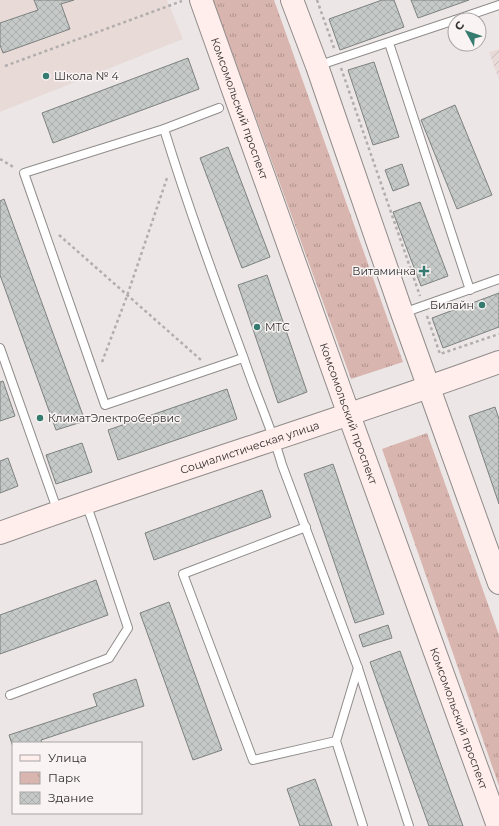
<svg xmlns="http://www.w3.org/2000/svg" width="499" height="826" font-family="Montserrat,sans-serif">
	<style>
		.built { fill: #e8dad7 }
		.industrial { fill: url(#industrial-furrows) }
		.park { fill: url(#park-tufts) }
		.building { fill: url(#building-cross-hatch); stroke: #7d8180 }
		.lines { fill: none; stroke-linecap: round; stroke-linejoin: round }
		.service-casing { stroke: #908c8b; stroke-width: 10 }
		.secondary-casing { stroke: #908c8b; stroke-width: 24 }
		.path { stroke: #b2aeae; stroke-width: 2.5; stroke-dasharray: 3 3; stroke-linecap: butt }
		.service { stroke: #fff; stroke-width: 8 }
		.secondary { stroke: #ffeeeb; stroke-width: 22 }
		.poi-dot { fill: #367b6f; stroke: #f9f4f3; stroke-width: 1.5 }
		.labels { text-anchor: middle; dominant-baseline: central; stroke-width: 3; stroke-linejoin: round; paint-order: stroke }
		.poi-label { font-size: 11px; fill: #312f2f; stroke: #f9f4f3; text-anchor: start }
		.street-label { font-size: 11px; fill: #312f2f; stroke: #f9f4f3 }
	</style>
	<defs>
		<pattern id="industrial-furrows" width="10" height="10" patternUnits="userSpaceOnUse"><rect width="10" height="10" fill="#e8dad7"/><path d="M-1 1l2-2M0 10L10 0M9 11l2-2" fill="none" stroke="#c7bbb9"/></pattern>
		<pattern id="park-tufts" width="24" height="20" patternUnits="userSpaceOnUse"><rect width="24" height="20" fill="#d9b5af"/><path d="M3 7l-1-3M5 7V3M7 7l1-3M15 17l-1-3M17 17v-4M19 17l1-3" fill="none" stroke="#b1948f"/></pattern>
		<pattern id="building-cross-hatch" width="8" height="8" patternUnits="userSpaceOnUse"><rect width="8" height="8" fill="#c5cac9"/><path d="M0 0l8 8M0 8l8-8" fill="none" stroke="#aaaead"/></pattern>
	</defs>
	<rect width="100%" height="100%" fill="#ece7e6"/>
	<path class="built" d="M0,0H167L183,39L0,112Z"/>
	<path class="industrial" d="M499,49V80L489,52Z"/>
	<g class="park">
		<path d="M213,0H274L403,362L351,379Z"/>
		<path d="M427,433L499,635V786L382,449Z"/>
	</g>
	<g class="building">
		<path d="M34,0H74L61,4L70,29L3,53L0,45V23L38,10Z"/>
		<path d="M382,0H394L404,27L340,50L329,19Z"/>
		<path d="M411,0H469L418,18Z"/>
		<path d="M188,58L199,89L53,143L42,113Z"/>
		<path d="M374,62L399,137L373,145L348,70Z"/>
		<path d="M455,105L492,195L457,209L421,120Z"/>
		<path d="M228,147L270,257L242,268L200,158Z"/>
		<path d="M402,164L409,185L393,191L385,170Z"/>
		<path d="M4,199L85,421L56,430L0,275V201Z"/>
		<path d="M420,202L448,276L421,286L393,212Z"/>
		<path d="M267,275L307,392L278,403L238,285Z"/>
		<path d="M499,293V327L443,348L432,318Z"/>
		<path d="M3,381L15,416L0,421V382Z"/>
		<path d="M227,389L237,419L118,460L108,430Z"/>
		<path d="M495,407L499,419V504L469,416Z"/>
		<path d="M82,443L92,472L56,484L46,455Z"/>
		<path d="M8,458L18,486L0,493V461Z"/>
		<path d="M333,464L384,614L355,623L304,474Z"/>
		<path d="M262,490L271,517L154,560L145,533Z"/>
		<path d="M96,580L108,615L0,654V615Z"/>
		<path d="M169,602L222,750L193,760L140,613Z"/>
		<path d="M388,625L392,638L363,647L359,635Z"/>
		<path d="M400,651L463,826H429L370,662Z"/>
		<path d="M136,679L144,706L41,740L42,743H13V747L9,735L97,706L93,694Z"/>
		<path d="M315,779L332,826H300L287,789Z"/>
	</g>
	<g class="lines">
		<g class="service-casing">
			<g id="service">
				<path d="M455,20L499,5"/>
				<path d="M389,43L470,290"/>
				<path d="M317,66L455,20"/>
				<path d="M219,108L164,129L24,173L105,405L243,358"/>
				<path d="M164,129C188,207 216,283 244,359C256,395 272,429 282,465L358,668L409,826"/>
				<path d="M403,313L499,279"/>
				<path d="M0,348L58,512"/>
				<path d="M306,527L183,574L253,760L336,741"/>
				<path d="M358,668L336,741L363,826"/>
				<path d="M10,695L109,658L128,628L96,532L86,503"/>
			</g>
		</g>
		<g class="secondary-casing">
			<g id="secondary">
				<path id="s1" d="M201,0L349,415L498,826"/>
				<path d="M292,0L317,66L402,313L499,583"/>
				<path id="s2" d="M0,533C165,473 334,422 499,362"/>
			</g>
		</g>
		<g class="path">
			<path d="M317,0L334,48"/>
			<path d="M5,66L182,1"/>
			<path d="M341,68L420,296"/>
			<path d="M0,159L15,168"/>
			<path d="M59,235L201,360"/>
			<path d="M427,316L440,354L499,334"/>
			<path d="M102,362L127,296L167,178"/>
		</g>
		<use href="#service" class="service"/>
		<use href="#secondary" class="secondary"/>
	</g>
	<g class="poi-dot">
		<circle cx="46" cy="76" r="4"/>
		<path d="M422 265h4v4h4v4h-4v4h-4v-4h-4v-4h4z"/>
		<circle cx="482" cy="305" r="4"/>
		<circle cx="257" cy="327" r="4"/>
		<circle cx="40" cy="418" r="4"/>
	</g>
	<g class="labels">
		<g class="poi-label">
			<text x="54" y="76">Школа № 4</text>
			<text x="416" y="271" text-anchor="end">Витаминка</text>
			<text x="474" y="305" text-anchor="end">Билайн</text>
			<text x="265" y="327">МТС</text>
			<text x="48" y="418">КлиматЭлектроСервис</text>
		</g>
		<g class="street-label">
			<text stroke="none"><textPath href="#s1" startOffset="115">Комсомольский проспект</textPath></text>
			<text stroke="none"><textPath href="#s1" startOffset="439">Комсомольский проспект</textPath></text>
			<text stroke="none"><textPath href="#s2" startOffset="264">Социалистическая улица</textPath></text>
			<text stroke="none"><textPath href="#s1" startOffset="763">Комсомольский проспект</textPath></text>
		</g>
	</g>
	<rect x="12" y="742" width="130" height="72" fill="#f9f4f3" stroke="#a9a5a5"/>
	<rect x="20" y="755" width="20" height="6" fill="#ffeeeb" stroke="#a9a5a5"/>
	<text x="48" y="762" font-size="12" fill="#312f2f">Улица</text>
	<rect x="20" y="772" width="20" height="12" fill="url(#park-tufts)" stroke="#a9a5a5"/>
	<text x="48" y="782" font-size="12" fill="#312f2f">Парк</text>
	<rect x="20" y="792" width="20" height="12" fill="url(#building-cross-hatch)" stroke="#a9a5a5"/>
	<text x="48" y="802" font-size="12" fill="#312f2f">Здание</text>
	<g transform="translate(467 32) rotate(310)"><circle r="19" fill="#f9f4f3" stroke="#a9a5a5"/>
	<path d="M0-3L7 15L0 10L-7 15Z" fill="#367b6f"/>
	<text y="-6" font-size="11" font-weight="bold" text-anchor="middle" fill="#312f2f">С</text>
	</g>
</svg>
